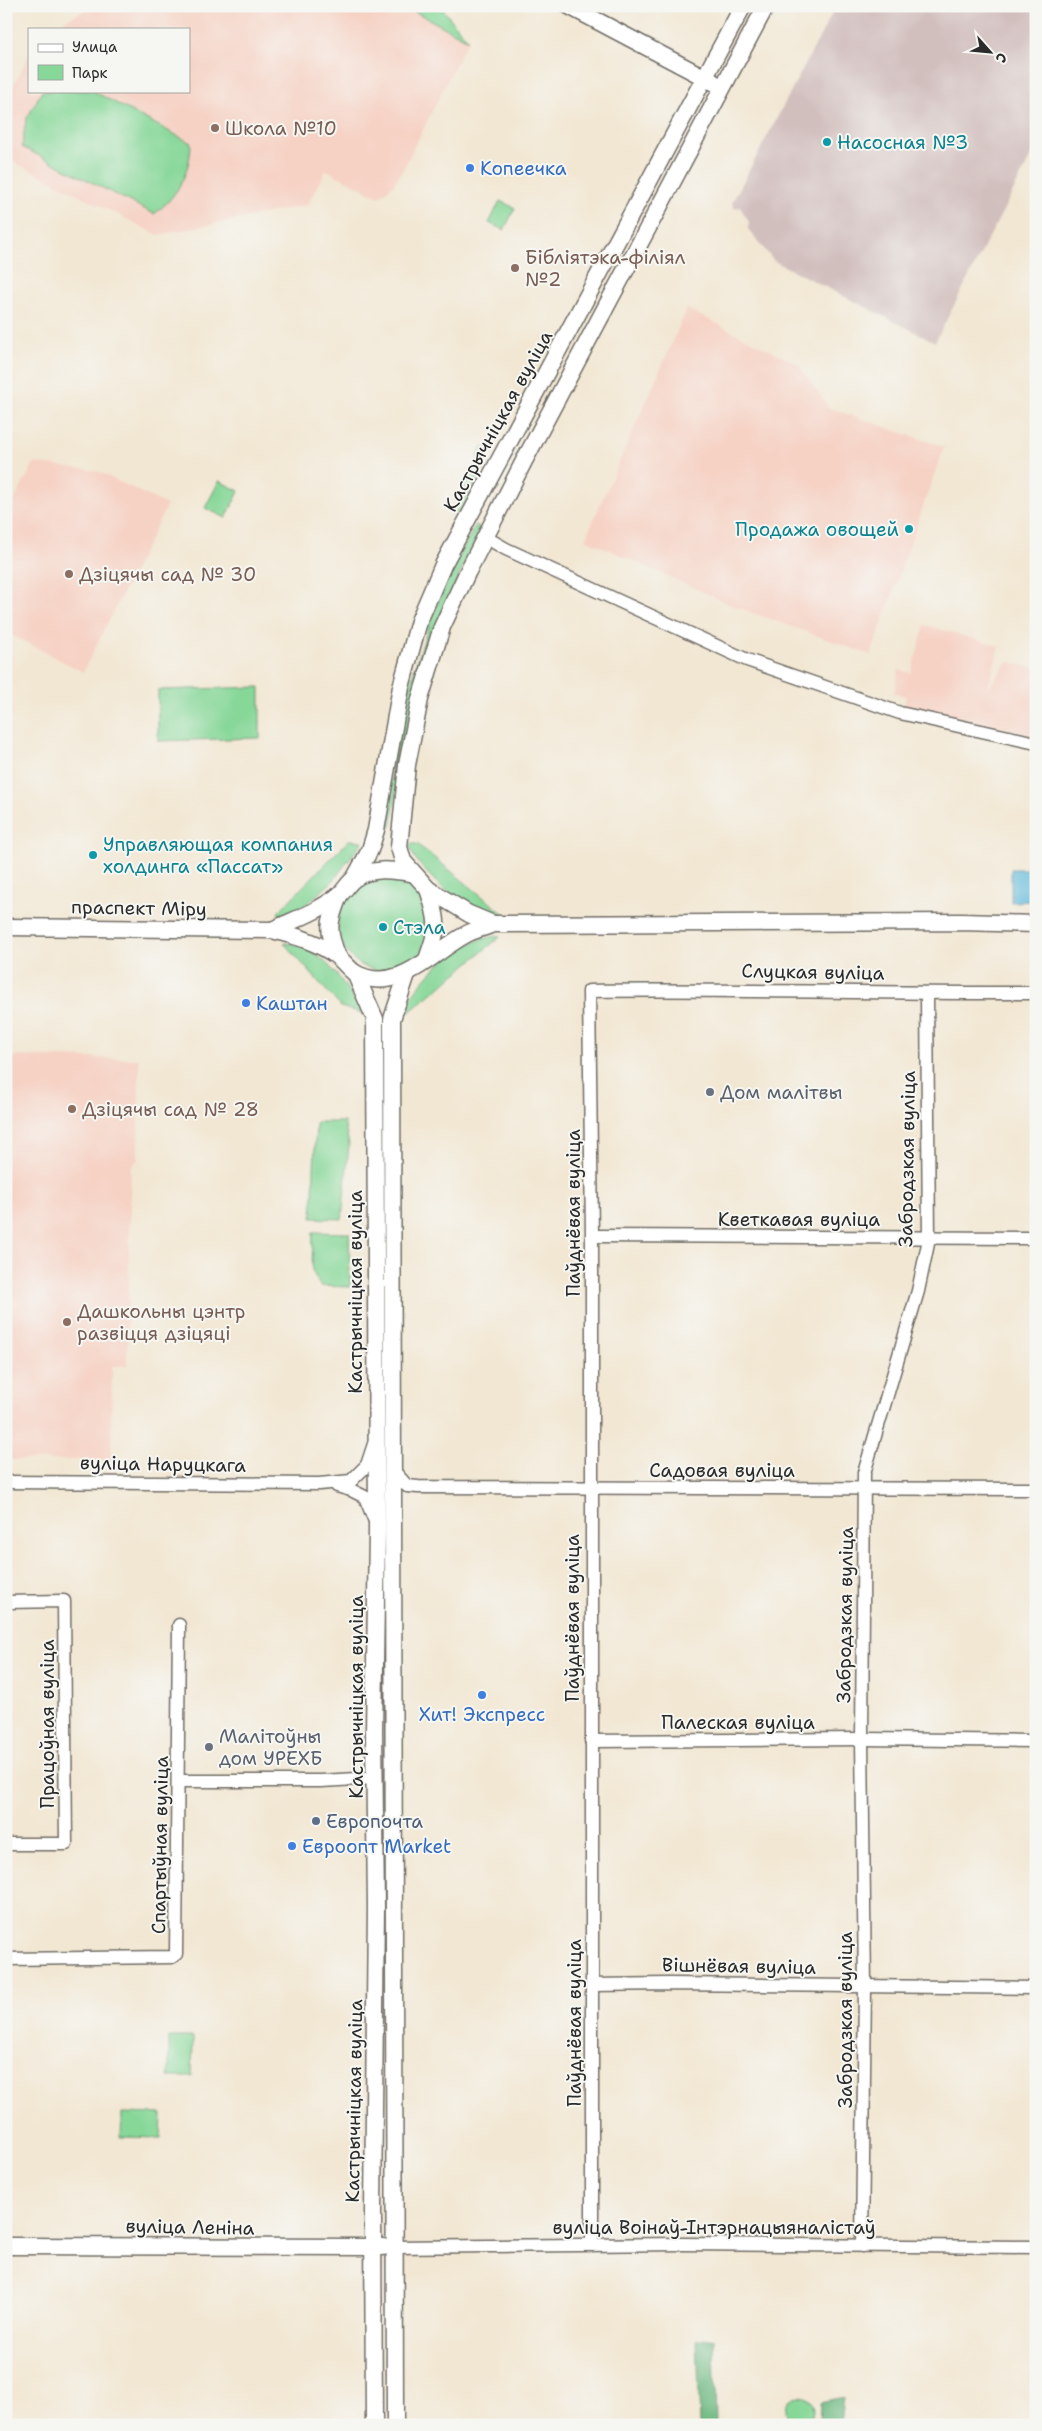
<svg xmlns="http://www.w3.org/2000/svg" width="1042" height="2431" font-family="'Shantell Sans',sans-serif">
	<style>
		.built { fill: #f6d2c4 }
		.industrial { fill: #d1bfbe }
		.green { fill: #86d798; stroke: #588162 }
		.forest { fill: #6cb880; stroke: #4c7256 }
		.water { fill: #5cb8da; stroke: #447282 }
		.lines { fill: none; stroke-linecap: round; stroke-linejoin: round }
		.minor-casing { stroke: #716d66; stroke-width: 15 }
		.major-casing { stroke: #716d66; stroke-width: 19 }
		.minor { stroke: #fff; stroke-width: 12 }
		.major { stroke: #fff; stroke-width: 16 }
		.education-dot { fill: #8d6e63; stroke: #f6f6f2; stroke-width: 2 }
		.culture-dot { fill: #0f9aa8; stroke: #f6f6f2; stroke-width: 2 }
		.shop-dot { fill: #3f7fe0; stroke: #f6f6f2; stroke-width: 2 }
		.worship-dot { fill: #6b7280; stroke: #f6f6f2; stroke-width: 2 }
		.service-dot { fill: #5c6f8a; stroke: #f6f6f2; stroke-width: 2 }
		.labels { text-anchor: middle; dominant-baseline: central; stroke-width: 4; stroke-linejoin: round; paint-order: stroke }
		.education-label { font-size: 19px; fill: #785e54; stroke: #f6f6f2; text-anchor: start }
		.culture-label { font-size: 19px; fill: #0d838f; stroke: #f6f6f2; text-anchor: start }
		.shop-label { font-size: 19px; fill: #366cbe; stroke: #f6f6f2; text-anchor: start }
		.street-label { font-size: 19px; fill: #2b2b2b; stroke: #f6f6f2 }
		.worship-label { font-size: 19px; fill: #5b616d; stroke: #f6f6f2; text-anchor: start }
		.service-label { font-size: 19px; fill: #4e5e75; stroke: #f6f6f2; text-anchor: start }
	</style>
	<rect width="100%" height="100%" fill="#f6f6f2"/>
	<filter id="ink" filterUnits="userSpaceOnUse"><feTurbulence type="fractalNoise" baseFrequency=".02" numOctaves="2"/><feDisplacementMap in="SourceGraphic" scale="10" xChannelSelector="R" yChannelSelector="G"/><feConvolveMatrix kernelMatrix="1 2 1 2 8 2 1 2 1" color-interpolation-filters="sRGB"/></filter>
	<filter id="wash" filterUnits="userSpaceOnUse"><feTurbulence type="fractalNoise" baseFrequency=".0096" numOctaves="4" result="noise"/><feDisplacementMap in="SourceGraphic" scale="20" xChannelSelector="R" yChannelSelector="G"/><feGaussianBlur stdDeviation="1.12" result="paint"/><feColorMatrix in="noise" values="0 0 0 0 0 0 0 0 0 0 0 0 0 0 0 0 0 1.4 0 .05"/><feComposite in="paint" operator="in"/></filter>
	<g filter="url(#wash)">
		<rect width="100%" height="100%" fill="#f2e7d3"/>
		<g class="built">
			<path d="M96,6H404L468,40L401,173L393,185L379,197L326,170L307,205L158,235L6,158V99L29,56V91H189V29H52L69,18Z"/>
			<path d="M687,309L798,364L829,408L944,447L871,655L736,607L585,539Z"/>
			<path d="M34,463L97,471L167,505L83,672L6,632V516Z"/>
			<path d="M925,625L999,646L988,688L1008,662L1036,668V736L904,705L906,696L894,693L899,670L911,673Z"/>
			<path d="M6,1056L139,1059L138,1159L131,1167L127,1366H112L111,1460H6Z"/>
		</g>
		<path class="industrial" d="M836,6H1036V147L935,342L774,261L748,229L749,222L740,207L734,208L732,203Z"/>
		<g class="green">
			<path d="M404,6H440L468,40Z"/>
			<path d="M42,91H93L191,143C190,173 178,196 154,214L22,147L26,120Z"/>
			<path d="M500,201L515,208L504,230L489,223Z"/>
			<path d="M487,447L482,472L462,510L457,513L453,512L474,470L481,449Z"/>
			<path d="M219,481L239,491L226,518L205,508Z"/>
			<path d="M476,525L481,528L444,608L404,741L391,827H385C390,793 392,758 400,724C416,656 440,586 476,525Z"/>
			<path d="M260,687V738L158,741V690Z"/>
			<path d="M349,840L363,841L332,882L294,915L278,916L279,911Z"/>
			<path d="M409,844H417L503,913L504,918C490,912 473,908 460,901C445,892 411,861 409,844Z"/>
			<circle cx="384" cy="925" r="46"/>
			<path d="M497,936L500,937L408,1013L401,1014C420,978 455,941 497,936Z"/>
			<path d="M284,943C323,944 344,985 364,1014L341,1007Z"/>
			<path d="M316,1122H344L349,1144L342,1219L312,1218Z"/>
			<path d="M313,1232L349,1233L350,1287L320,1286L312,1270Z"/>
			<path d="M169,2037H193L192,2077H169Z"/>
			<path d="M122,2113L162,2114L161,2138L121,2137Z"/>
			<circle cx="800" cy="2410" r="14"/>
		</g>
		<g class="forest">
			<path d="M697,2339H714L716,2425H700Z"/>
			<path d="M844,2397L841,2425H819L820,2402Z"/>
		</g>
		<path class="water" d="M1011,869H1036V901L1011,902Z"/>
	</g>
	<g filter="url(#ink)">
		<g class="lines">
			<g class="minor-casing">
				<g id="minor">
					<path d="M485,537L506,549L747,660L900,713L1036,743"/>
					<path d="M592,1236L1036,1238"/>
					<path d="M392,1469L407,1486L418,1487L1036,1489"/>
					<path d="M6,1482L319,1484L351,1481L367,1465L374,1444"/>
					<path d="M337,1486L351,1490L365,1497L374,1519"/>
					<path d="M6,1602L64,1601L66,1844H6"/>
					<path d="M591,1741L862,1739L1036,1741"/>
					<path d="M180,1781H321L375,1778"/>
					<path d="M6,1959L172,1957L176,1954L179,1625"/>
					<path d="M592,1985L668,1984L1036,1988"/>
					<path d="M592,2245V1236L589,991C738,989 887,994 1036,993"/>
					<path d="M862,2246L865,1987L862,1739L864,1473L918,1291L929,1239L927,994"/>
					<path d="M393,2247L682,2244L1036,2247"/>
				</g>
			</g>
			<g class="major-casing">
				<g id="major">
					<path d="M569,6L713,82"/>
					<path d="M766,6L524,461L468,571L442,627L420,699L407,765L399,847L403,861L428,889L469,914L493,924L961,922L1036,924"/>
					<path d="M354,879L370,850L376,830L401,687L419,621L443,565L743,6"/>
					<path d="M6,927L272,930C296,936 318,942 338,957C344,962 349,969 355,973C396,996 432,953 465,935C473,930 484,928 493,924"/>
					<path d="M272,930C294,920 319,911 338,896C344,892 348,883 354,879C371,867 392,870 411,873"/>
					<path d="M338,957C327,931 328,923 339,896"/>
					<path d="M427,959C439,927 439,922 428,889"/>
					<path d="M355,973L375,1019L377,1531L374,1732L376,1906L373,2212L374,2425"/>
					<path d="M6,2246L383,2247"/>
					<path d="M395,2425L392,1019L407,974"/>
				</g>
			</g>
			<use href="#minor" class="minor"/>
			<use href="#major" class="major"/>
		</g>
	</g>
	<g class="education-dot">
		<circle cx="215" cy="128" r="5"/>
		<circle cx="515" cy="268" r="5"/>
		<circle cx="69" cy="574" r="5"/>
		<circle cx="72" cy="1109" r="5"/>
		<circle cx="67" cy="1322" r="5"/>
	</g>
	<g class="culture-dot">
		<circle cx="827" cy="142" r="5"/>
		<circle cx="909" cy="529" r="5"/>
		<circle cx="93" cy="855" r="5"/>
		<circle cx="383" cy="927" r="5"/>
	</g>
	<g class="shop-dot">
		<circle cx="470" cy="168" r="5"/>
		<circle cx="246" cy="1003" r="5"/>
		<circle cx="482" cy="1695" r="5"/>
		<circle cx="292" cy="1846" r="5"/>
	</g>
	<g class="worship-dot">
		<circle cx="710" cy="1092" r="5"/>
		<circle cx="209" cy="1747" r="5"/>
	</g>
	<circle class="service-dot" cx="316" cy="1821" r="5"/>
	<g class="labels">
		<g class="education-label">
			<text x="225" y="128">Школа №10</text>
			<text x="525" y="257">Бібліятэка-філіял<tspan x="525" dy="22">№2</tspan></text>
			<text x="79" y="574">Дзіцячы сад № 30</text>
			<text x="82" y="1109">Дзіцячы сад № 28</text>
			<text x="77" y="1311">Дашкольны цэнтр<tspan x="77" dy="22">развіцця дзіцяці</tspan></text>
		</g>
		<g class="culture-label">
			<text x="837" y="142">Насосная №3</text>
			<text x="899" y="529" text-anchor="end">Продажа овощей</text>
			<text x="103" y="844">Управляющая компания<tspan x="103" dy="22">холдинга «Пассат»</tspan></text>
			<text x="393" y="927">Стэла</text>
		</g>
		<g class="shop-label">
			<text x="480" y="168">Копеечка</text>
			<text x="256" y="1003">Каштан</text>
			<text x="482" y="1714" text-anchor="middle">Хит! Экспресс</text>
			<text x="302" y="1846">Евроопт Market</text>
		</g>
		<g class="street-label">
			<text transform="translate(498 421) rotate(-61)">Кастрычніцкая вуліца</text>
			<text transform="translate(139 908) rotate(1)">праспект Міру</text>
			<text transform="translate(813 972) rotate(1)">Слуцкая вуліца</text>
			<text transform="translate(907 1159) rotate(-89)">Забродзкая вуліца</text>
			<text transform="translate(573 1213) rotate(-90)">Паўднёвая вуліца</text>
			<text x="799" y="1219">Кветкавая вуліца</text>
			<text transform="translate(355 1292) rotate(-90)">Кастрычніцкая вуліца</text>
			<text transform="translate(163 1464) rotate(1)">вуліца Наруцкага</text>
			<text x="722" y="1470">Садовая вуліца</text>
			<text transform="translate(845 1615) rotate(-89)">Забродзкая вуліца</text>
			<text transform="translate(572 1618) rotate(-90)">Паўднёвая вуліца</text>
			<text transform="translate(356 1697) rotate(-90)">Кастрычніцкая вуліца</text>
			<text x="738" y="1722">Палеская вуліца</text>
			<text transform="translate(47 1724) rotate(-90)">Працоўная вуліца</text>
			<text transform="translate(160 1845) rotate(-89)">Спартыўная вуліца</text>
			<text transform="translate(739 1966) rotate(1)">Вішнёвая вуліца</text>
			<text transform="translate(845 2020) rotate(-90)">Забродзкая вуліца</text>
			<text transform="translate(574 2023) rotate(-90)">Паўднёвая вуліца</text>
			<text transform="translate(354 2101) rotate(-89)">Кастрычніцкая вуліца</text>
			<text transform="translate(190 2227) rotate(1)">вуліца Леніна</text>
			<text x="714" y="2227">вуліца Воінаў-Інтэрнацыяналістаў</text>
		</g>
		<g class="worship-label">
			<text x="720" y="1092">Дом малітвы</text>
			<text x="219" y="1736">Малітоўны<tspan x="219" dy="22">дом УРЕХБ</tspan></text>
		</g>
		<g class="service-label">
			<text x="326" y="1821">Европочта</text>
		</g>
	</g>
	<rect width="1042" height="2431" fill="none" stroke="#f6f6f2" stroke-width="25"/>
	<rect x="28" y="28" width="162" height="65" fill="#f6f6f2" stroke="#a5a5a2"/>
	<rect x="38" y="44" width="25" height="8" fill="#ffffff" stroke="#a5a5a2"/>
	<text x="72" y="52" font-size="15" fill="#2b2b2b">Улица</text>
	<rect x="38" y="65" width="25" height="15" fill="#86d798" stroke="#a5a5a2"/>
	<text x="72" y="78" font-size="15" fill="#2b2b2b">Парк</text>
	<g transform="translate(990 52) rotate(117)" stroke="#f6f6f2" stroke-width="4" paint-order="stroke">
	<path d="M0-4L9 19L0 12L-9 19Z" fill="#2b2b2b"/>
	<text y="-8" font-size="14" font-weight="bold" text-anchor="middle" fill="#2b2b2b">С</text>
	</g>
</svg>
